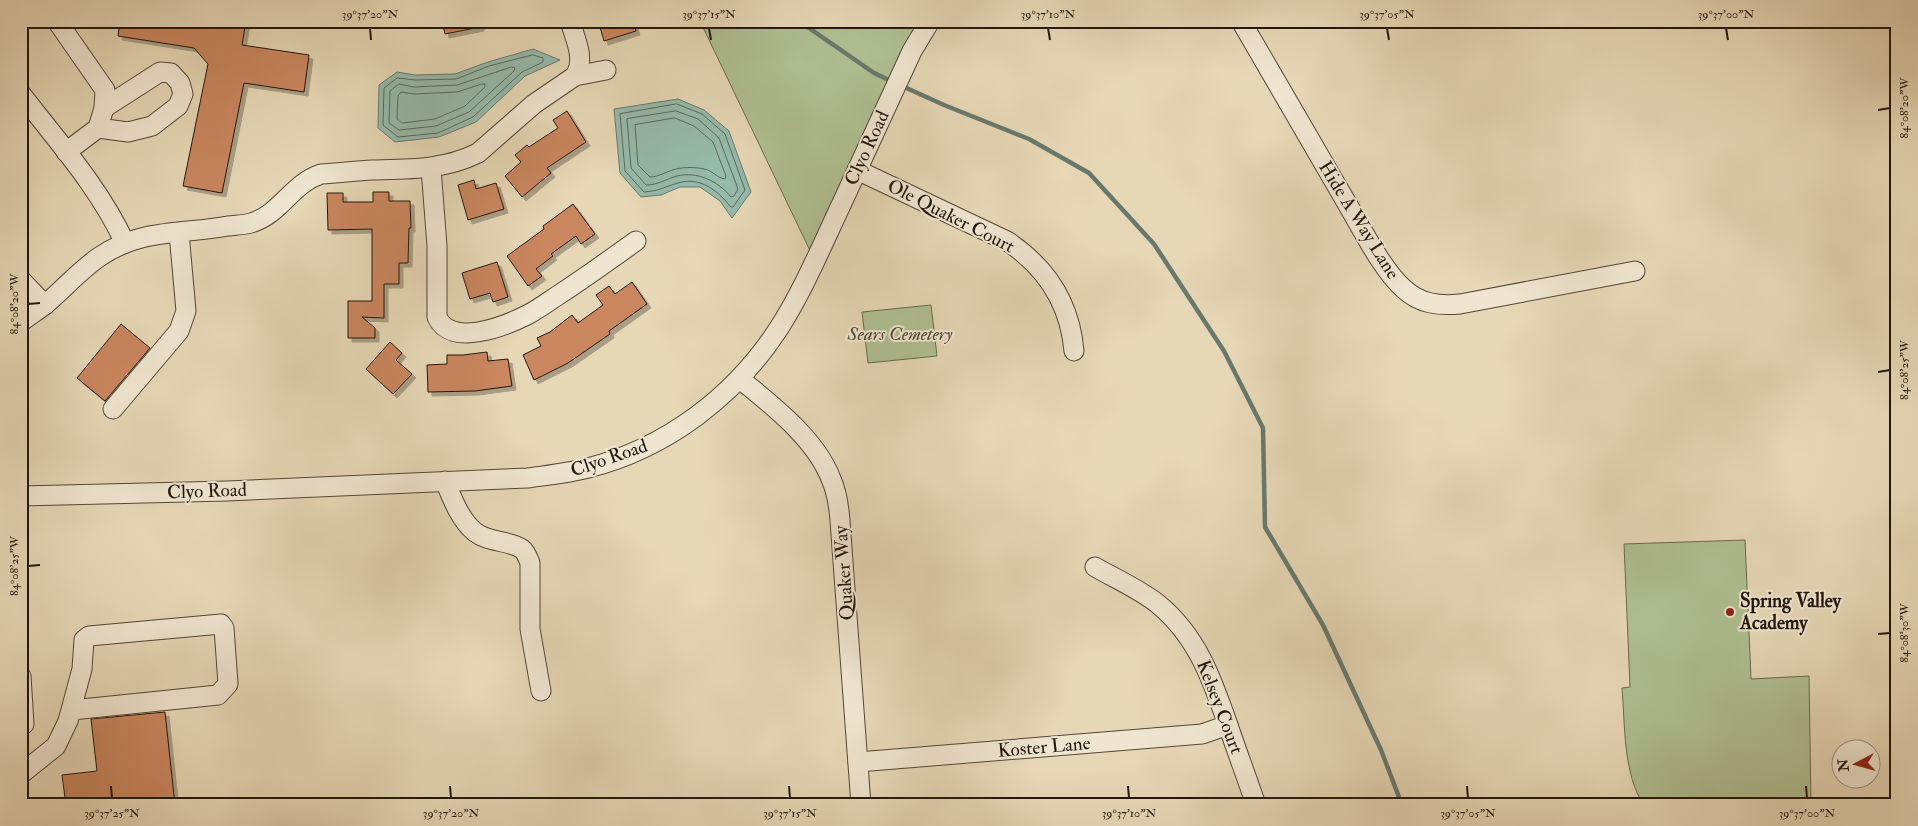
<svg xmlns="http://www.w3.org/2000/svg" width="1918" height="826" font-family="'IM FELL Double Pica',serif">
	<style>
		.green { fill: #afbf92; stroke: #686b4e }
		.water { fill: #96baac; stroke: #68796c }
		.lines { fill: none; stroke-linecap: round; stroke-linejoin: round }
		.shore { stroke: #5c685c; stroke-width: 1 }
		.stream { stroke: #68796c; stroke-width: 4.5 }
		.building { fill: #c9865f; stroke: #22170b; filter: url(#shadow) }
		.minor-casing { stroke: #534736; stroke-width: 21 }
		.minor { stroke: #efe5d0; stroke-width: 19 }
		.ticks { fill: none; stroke: #22170b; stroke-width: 2 }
		.poi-dot { fill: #8f2418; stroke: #efe5d0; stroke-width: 2 }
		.labels { text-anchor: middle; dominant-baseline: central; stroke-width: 4; stroke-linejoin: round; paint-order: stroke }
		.street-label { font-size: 19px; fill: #22170b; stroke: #efe5d0 }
		.park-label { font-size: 19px; font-style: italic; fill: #4c4934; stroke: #efe5d0 }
		.poi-label { font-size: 19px; font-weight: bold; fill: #22170b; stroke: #efe5d0; text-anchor: start }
		.neatline { fill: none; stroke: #22170b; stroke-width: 2 }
		.ticks-label { font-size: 12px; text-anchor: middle; fill: #22170b }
	</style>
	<defs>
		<filter id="shadow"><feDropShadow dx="4" dy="4" stdDeviation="0" flood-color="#0004"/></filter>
	</defs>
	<rect width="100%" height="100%" fill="#e6d7b6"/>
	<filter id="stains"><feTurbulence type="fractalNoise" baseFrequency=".004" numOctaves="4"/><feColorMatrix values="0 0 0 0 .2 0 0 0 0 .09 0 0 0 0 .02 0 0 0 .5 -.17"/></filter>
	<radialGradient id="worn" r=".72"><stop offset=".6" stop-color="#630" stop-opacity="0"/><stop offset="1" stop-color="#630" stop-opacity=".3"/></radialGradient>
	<g class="green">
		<path d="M700,21H930L815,261Z"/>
		<path d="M931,305L937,356L868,363L862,312Z"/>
		<path d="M1745,540L1751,679L1809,676L1811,805H1644C1623,776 1625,722 1622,688L1630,687L1624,544Z"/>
	</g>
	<g class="water">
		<path d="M533,49L560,60L525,76L476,122L439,137L395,142L378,128L379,85L397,72L415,75L455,74L488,62Z"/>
		<path d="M678,99L704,110L729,131L751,192L732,218L720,201L700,187H680L661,195L641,197L620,173L614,109Z"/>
	</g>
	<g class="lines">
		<g class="shore">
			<path d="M533,55L543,58V62L522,72L473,117L438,133L398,137L383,125L384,88L397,78L415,80L456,79L489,66Z"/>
			<path d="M512,67L515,68L514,71L469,112L436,126L399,130L389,123L390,91L399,84L414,87L457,85Z"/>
			<path d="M482,84H485V87L465,106L435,119L402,123L397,119L398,96L401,92L414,94L457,92Z"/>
			<path d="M677,104L702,114L725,134L745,190L733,207H731C718,191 700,176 678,183C664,187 659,191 644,192L625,171L620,114Z"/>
			<path d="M676,111L698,119L719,138L738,189L734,196L731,197C718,181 697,171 677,176C666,179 658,185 646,185L631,168L627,119Z"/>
			<path d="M675,118L694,126L713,142L726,176L725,179C717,178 712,170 704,169C696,167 684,167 676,169C667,171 659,177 650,177L638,165L635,125Z"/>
		</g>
		<g class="stream">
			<path d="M799,21L874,73L893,82"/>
			<path d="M902,86L944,105L1029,139L1089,173L1154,244L1224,351L1263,428L1265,527L1323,625L1381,750L1402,805"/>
			<path d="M1399,799L1421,805"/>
		</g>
	</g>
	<g class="building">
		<path d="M120,21H246L242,45L309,55L304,92L244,83L222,193L183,186L208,64L194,48L118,36Z"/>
		<path d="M442,21H480V27L445,34Z"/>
		<path d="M609,21H633L636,31L604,41L599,24Z"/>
		<path d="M567,111L586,142L547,168L551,173L522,197L505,176L521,162L515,155L527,145L529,147L558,128L553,120Z"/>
		<path d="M474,180L476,189L496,183L504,209L468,220L458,185Z"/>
		<path d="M373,192H389V201H410L411,228H409L408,263H399V284H384V318L362,317L375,328V338H348V301H372V229L328,230L327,193H343V202H373Z"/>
		<path d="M573,204L595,234L581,244L576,236L551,254L553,256L536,269L542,276L528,286L507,256L544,229L543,226Z"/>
		<path d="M497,262L508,297L493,302L490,293L470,299L462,273Z"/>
		<path d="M632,282L647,304L609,331L610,334L568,363L534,380L523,355L541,346L537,338L550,332L572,315L578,323L603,305L596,295L609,286L615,294Z"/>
		<path d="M121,324L150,348L105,401L77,378Z"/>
		<path d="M390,342L402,353L396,360L412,374L393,394L366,369Z"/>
		<path d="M487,352L488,361L508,359L512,386L475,391L428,392L427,365L447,364V355H463Z"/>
		<path d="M165,712L175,805H66L62,775L97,771L91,719Z"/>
	</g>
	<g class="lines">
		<g class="minor-casing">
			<g id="minor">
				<path d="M57,21L105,90L104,108L98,128L66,152"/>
				<path d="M570,21C575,39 586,59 575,76"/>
				<path d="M1241,21C1276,81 1310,140 1345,200C1360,225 1382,270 1404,289C1420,304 1439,306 1460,304L1635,271"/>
				<path d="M21,94C59,143 99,187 125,243"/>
				<path d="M98,128L128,132L152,126L178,106L183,94L180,83L171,73L160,72L104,108"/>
				<path d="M431,168L437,246V317C451,348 505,326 527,315C539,309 549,301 560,294C586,277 611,259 636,241"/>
				<path d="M857,170L1007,241C1046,267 1070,304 1074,351"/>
				<path d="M21,280L45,305"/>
				<path d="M21,322C29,316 38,310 46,304C80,274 98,248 145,237C172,231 201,231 228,226C236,225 244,225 251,223C281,214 291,184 321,174C338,173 355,171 372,170C409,169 444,170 478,153L534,104L575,76L606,70"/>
				<path d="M740,379C772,405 816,439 831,479C837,492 839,507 840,521L861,805"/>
				<path d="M113,409L179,331L186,311L179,233"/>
				<path d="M445,481C452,498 460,520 475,532C489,543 509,540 522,549C526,552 528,558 530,563V629L541,691"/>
				<path d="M21,496L227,491L528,478C549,475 569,473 588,468C667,448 735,396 779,328C804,289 822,245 842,203C865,152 889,102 912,51L930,21"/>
				<path d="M1095,567C1116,579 1139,589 1158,604C1197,636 1212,679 1228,725C1237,752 1247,778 1256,805"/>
				<path d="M21,676L24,724L21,726"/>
				<path d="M858,762L1202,734L1228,725"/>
				<path d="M21,774L56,746L68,721L82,669L84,640L89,636L221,624L224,628L228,684L218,695L72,710"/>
			</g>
		</g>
		<use href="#minor" class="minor"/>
	</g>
	<path class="ticks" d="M370,28L371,40M709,28L711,40M1048,28L1050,40M1387,28L1389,40M1726,28L1728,40M1878,110L1890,108M28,304L40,303M1878,372L1890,370M28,566L40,565M1878,634L1890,633M111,786L112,798M450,786L451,798M789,786L790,798M1128,786L1129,798M1467,786L1468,798M1806,786L1807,798"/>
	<circle class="poi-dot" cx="1730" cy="612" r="5"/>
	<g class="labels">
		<g class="street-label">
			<text transform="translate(867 148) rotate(-65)">Clyo Road</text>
			<text transform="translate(951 216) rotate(27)">Ole Quaker Court</text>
			<text transform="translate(1359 220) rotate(58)">Hide A Way Lane</text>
			<text transform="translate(609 458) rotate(-19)">Clyo Road</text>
			<text transform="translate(207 491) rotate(-2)">Clyo Road</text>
			<text transform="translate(844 573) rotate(-94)">Quaker Way</text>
			<text transform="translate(1220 707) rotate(69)">Kelsey Court</text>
			<text transform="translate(1044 747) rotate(-5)">Koster Lane</text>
		</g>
		<g class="park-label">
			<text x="900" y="334">Sears Cemetery</text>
		</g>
		<g class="poi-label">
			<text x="1740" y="601">Spring Valley<tspan x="1740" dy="22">Academy</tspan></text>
		</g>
	</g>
	<rect width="1918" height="826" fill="none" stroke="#e6d7b6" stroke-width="55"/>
	<g transform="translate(1856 764) rotate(264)"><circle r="24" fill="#efe5d0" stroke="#9d9381"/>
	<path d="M0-4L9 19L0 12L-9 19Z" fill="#8f2418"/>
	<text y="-8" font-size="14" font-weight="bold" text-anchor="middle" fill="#22170b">N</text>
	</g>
	<rect x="28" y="28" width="1862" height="770" class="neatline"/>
	<g class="ticks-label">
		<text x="370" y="18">39°37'20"N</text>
		<text x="709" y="18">39°37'15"N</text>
		<text x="1048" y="18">39°37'10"N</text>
		<text x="1387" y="18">39°37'05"N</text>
		<text x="1726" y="18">39°37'00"N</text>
		<text transform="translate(1904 108) rotate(-90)" y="4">84°08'20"W</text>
		<text transform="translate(14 304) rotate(-90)" y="4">84°08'20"W</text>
		<text transform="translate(1904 370) rotate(-90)" y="4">84°08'25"W</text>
		<text transform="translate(14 566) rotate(-90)" y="4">84°08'25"W</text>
		<text transform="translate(1904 633) rotate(-90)" y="4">84°08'30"W</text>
		<text x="112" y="817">39°37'25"N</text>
		<text x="451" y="817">39°37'20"N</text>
		<text x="790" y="817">39°37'15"N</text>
		<text x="1129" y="817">39°37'10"N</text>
		<text x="1468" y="817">39°37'05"N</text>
		<text x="1807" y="817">39°37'00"N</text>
	</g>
	<rect width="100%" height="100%" filter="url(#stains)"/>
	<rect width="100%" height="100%" fill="url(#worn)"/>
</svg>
